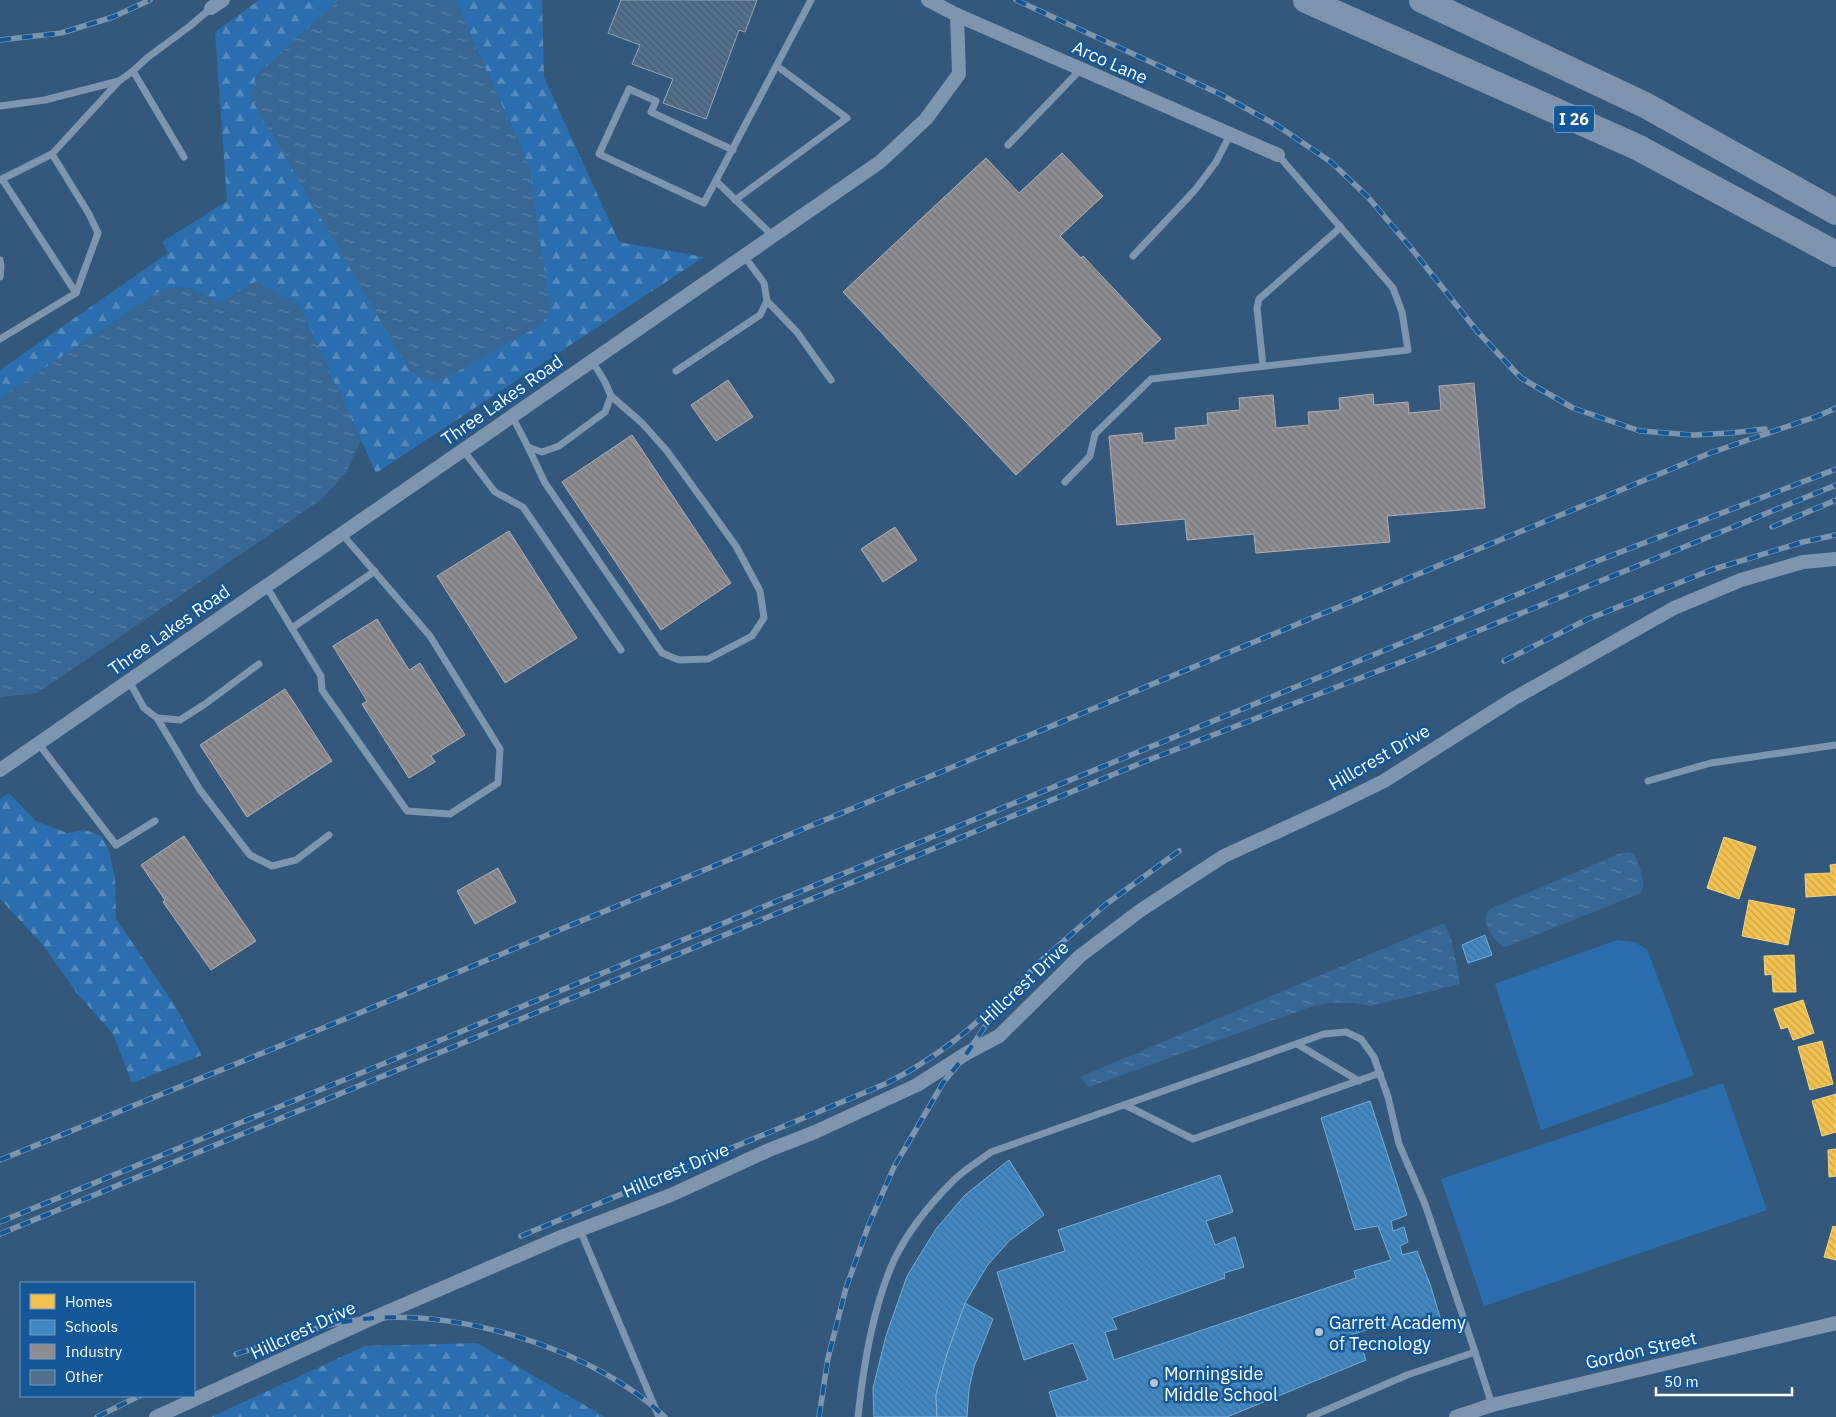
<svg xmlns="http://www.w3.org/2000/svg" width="1836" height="1417" font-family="'IBM Plex Sans',sans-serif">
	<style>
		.green { fill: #2a6eaf }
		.forest { fill: url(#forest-firs) }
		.water { fill: url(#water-ripples) }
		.homes { fill: url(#homes-back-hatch); stroke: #f6d483 }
		.schools { fill: url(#schools-back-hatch); stroke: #79acd6 }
		.industry { fill: url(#industry-back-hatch); stroke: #afafb3 }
		.building { fill: url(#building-back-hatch); stroke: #92a7bb }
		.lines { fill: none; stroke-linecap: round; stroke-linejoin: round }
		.lane { stroke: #7e95ae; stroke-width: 7 }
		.street { stroke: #7e95ae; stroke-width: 14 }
		.highway { stroke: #7e94ac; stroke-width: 26 }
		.rail-casing { stroke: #7e94ac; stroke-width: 5.5 }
		.rail { stroke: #15589a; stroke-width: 4; stroke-dasharray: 11; stroke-linecap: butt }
		.poi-dot { fill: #b8c5d1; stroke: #15589a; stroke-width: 2 }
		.labels { text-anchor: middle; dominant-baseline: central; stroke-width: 5; stroke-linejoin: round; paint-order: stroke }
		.shield { fill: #15589a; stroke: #b9cde1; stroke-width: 1 }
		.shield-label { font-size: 16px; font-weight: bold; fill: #fff }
		.street-label { font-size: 18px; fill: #fff; stroke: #15589a }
		.poi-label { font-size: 18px; fill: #fff; stroke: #15589a; text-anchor: start }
	</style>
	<defs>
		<pattern id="forest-firs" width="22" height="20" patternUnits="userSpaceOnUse" patternTransform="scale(1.25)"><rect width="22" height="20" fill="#2a6eaf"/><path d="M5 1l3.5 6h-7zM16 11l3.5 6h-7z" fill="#558bbf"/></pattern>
		<pattern id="water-ripples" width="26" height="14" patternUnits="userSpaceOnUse" patternTransform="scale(1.25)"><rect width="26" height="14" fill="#396795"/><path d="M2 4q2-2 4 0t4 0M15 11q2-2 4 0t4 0" fill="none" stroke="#577ea5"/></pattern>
		<pattern id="homes-back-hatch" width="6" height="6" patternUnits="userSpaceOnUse" patternTransform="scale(1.25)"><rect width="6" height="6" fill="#f2c14e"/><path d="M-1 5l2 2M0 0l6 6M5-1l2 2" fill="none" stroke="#c8a44e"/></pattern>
		<pattern id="schools-back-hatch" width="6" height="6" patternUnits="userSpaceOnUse" patternTransform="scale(1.25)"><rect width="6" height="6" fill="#3f88c5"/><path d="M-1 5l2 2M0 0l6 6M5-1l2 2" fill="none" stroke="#447095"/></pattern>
		<pattern id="industry-back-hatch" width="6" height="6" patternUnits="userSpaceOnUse" patternTransform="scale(1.25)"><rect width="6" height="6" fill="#8d8d92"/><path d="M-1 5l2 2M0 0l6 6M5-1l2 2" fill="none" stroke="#76767a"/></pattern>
		<pattern id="building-back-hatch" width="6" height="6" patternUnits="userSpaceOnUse" patternTransform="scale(1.25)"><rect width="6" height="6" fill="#52708c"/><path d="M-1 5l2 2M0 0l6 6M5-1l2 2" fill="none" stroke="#4e5a66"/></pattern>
	</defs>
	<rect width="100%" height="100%" fill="#33587c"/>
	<g class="green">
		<path d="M1617,940L1634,942L1647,949L1694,1075L1541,1130L1495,984Z"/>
		<path d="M1723,1083L1767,1210L1484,1306L1441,1179Z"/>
	</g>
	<g class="forest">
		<path d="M259,0H339L256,76L529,166L455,0H542L544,77L619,242L704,257L376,473L299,305L219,303L187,287L163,289L0,398V370L168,253L162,242L227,201L215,32Z"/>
		<path d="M9,793L36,821L67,833L85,830L101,836L109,851L115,879L116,919L174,1004L202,1055L132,1083L113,1034L76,992L43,945L0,899V799Z"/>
		<path d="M477,1343L605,1417H211L365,1346Z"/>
	</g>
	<g class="water">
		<path d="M339,0H455L529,166L550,307L543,324L437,383L410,372L251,98L256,76Z"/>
		<path d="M256,281L299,305L361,440L347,471L322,499L37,693L0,697V398L163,289L187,287L219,303Z"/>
		<path d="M1629,852L1635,855C1639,867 1647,881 1641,893L1505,947C1496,943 1484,928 1486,916C1486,913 1488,911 1490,909L1618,854Z"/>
		<path d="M1444,923L1452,942L1460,984L1371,1006L1354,1003H1330L1313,1006L1089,1087L1080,1077Z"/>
	</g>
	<g class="homes">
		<path d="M1724,837L1756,847L1739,899L1707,888Z"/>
		<path d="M1836,864V895L1806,897L1805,874L1831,873L1830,865Z"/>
		<path d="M1749,900L1795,909L1788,945L1742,936Z"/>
		<path d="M1794,955L1796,992H1773L1772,974L1765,975L1764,956Z"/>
		<path d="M1803,1000L1814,1033L1793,1040L1788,1027L1781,1029L1774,1009Z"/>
		<path d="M1822,1041L1833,1084L1810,1090L1798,1047Z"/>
		<path d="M1836,1094V1132L1822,1136L1812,1101Z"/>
		<path d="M1836,1149V1176L1829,1177L1828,1150Z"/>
		<path d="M1833,1226L1836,1227V1260L1824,1257Z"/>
	</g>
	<g class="schools">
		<path d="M1485,935L1492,955L1468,963L1462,945Z"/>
		<path d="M1370,1101L1407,1215L1391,1221L1393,1231L1404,1227L1408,1242L1400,1246L1402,1255L1417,1251L1430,1284L1443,1327L1383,1325L1347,1336V1340L1362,1348L1366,1360L1227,1417H1057L1049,1392L1088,1380L1073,1343L1024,1360L997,1272L1065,1251L1058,1230L1220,1175L1233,1212L1206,1221L1215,1245L1235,1237L1244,1267L1224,1273L1225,1278L1112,1318L1117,1329L1105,1332L1114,1360L1356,1278L1354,1271L1391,1260L1378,1226L1355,1230L1321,1118Z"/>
		<path d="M1009,1160L1044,1215L1009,1241L987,1266L965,1303L947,1354L936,1395L937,1417H874L873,1388L886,1336L907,1276L936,1229L965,1195Z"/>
		<path d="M965,1303L993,1319L974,1367L969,1389L967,1417H937L936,1395L947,1354Z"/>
	</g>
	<g class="industry">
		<path d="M1062,153L1103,196L1060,236L1081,258L1083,256L1161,339L1016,475L843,292L986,158L1019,193Z"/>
		<path d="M728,380L753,417L716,441L691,405Z"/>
		<path d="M1474,383L1485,508L1387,516L1390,542L1256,553L1254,534L1187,540L1185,519L1117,525L1109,436L1142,433L1143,443L1176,440L1175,428L1208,425L1207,413L1240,410L1239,398L1273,395L1276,428L1309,425L1308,412L1340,410L1339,398L1373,394L1374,405L1408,402L1409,413L1441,410L1439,386Z"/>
		<path d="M632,435L731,583L661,630L562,482Z"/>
		<path d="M895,527L917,560L883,582L861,549Z"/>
		<path d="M509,531L577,638L505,683L437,576Z"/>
		<path d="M377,619L409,670L420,663L465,735L431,756L435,762L409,778L362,704L367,701L333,646Z"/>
		<path d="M285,689L332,761L247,817L200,745Z"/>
		<path d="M184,836L256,941L211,970L163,902L165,900L141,865Z"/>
		<path d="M498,868L516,902L475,924L457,891Z"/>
	</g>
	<path class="building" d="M621,0H757L745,32L739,30L706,119L663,103L673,79L632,64L640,45L608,33Z"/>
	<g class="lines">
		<g class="lane">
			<path d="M133,71L184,157"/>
			<path d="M0,106L45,100L119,81L133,71L147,58L190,26L211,8"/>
			<path d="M1008,145L1081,69"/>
			<path d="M733,150L651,112L656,101L629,89L599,154L704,203L811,0"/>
			<path d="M2,179L76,293"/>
			<path d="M0,180L52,154"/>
			<path d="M716,181L773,236"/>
			<path d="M735,200L847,118L777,66"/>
			<path d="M1133,256L1195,190L1216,162L1230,135"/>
			<path d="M0,260L1,266L0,277"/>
			<path d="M767,301L797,332L831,380"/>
			<path d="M0,339L76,293L98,233L89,214L52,154L119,81"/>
			<path d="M1263,366L1257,308L1259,299L1341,227"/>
			<path d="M676,371L760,315L767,301L764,283L744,256"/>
			<path d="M512,416L528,447L542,452L559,446L605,412L611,396L605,382L592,361"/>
			<path d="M528,447L545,483L662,653L679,660L708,659L752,636L764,618L760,591L736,546L667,451L642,423L611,396"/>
			<path d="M463,450L495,492L523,507L621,650"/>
			<path d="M1065,482L1090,456L1095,434L1151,379L1408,350L1402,312L1393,288L1278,155"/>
			<path d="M266,586L321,676L322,690L407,811L450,814L498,783L500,749L430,636L342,534"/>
			<path d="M292,628L375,571"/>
			<path d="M129,681L144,708L157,718L180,720L205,704L259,664"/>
			<path d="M157,718L200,790L250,855L272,866L296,860L329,835"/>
			<path d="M38,743L116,845L155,821"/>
			<path d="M1648,781L1711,763L1836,745"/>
			<path d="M1297,1044L1359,1081"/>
			<path d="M1125,1105L1193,1139L1380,1073"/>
			<path d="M580,1230L659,1417"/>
			<path d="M858,1417C863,1368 874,1303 895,1258C909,1230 930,1204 952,1182C963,1170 978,1162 991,1152L1324,1034L1346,1032L1361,1039L1374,1057L1388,1097L1399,1144L1425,1204L1475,1352"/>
			<path d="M1310,1417L1407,1375L1475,1352L1492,1405"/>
		</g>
		<g class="street">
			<path d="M928,0L957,15L1278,155"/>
			<path d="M211,8L223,0"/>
			<path d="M0,770L880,162L926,119L959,74L957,15"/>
			<path d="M156,1417L373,1318L561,1237L671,1195L769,1150L815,1132L917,1085L967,1053L999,1036L1080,956L1141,910L1224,856L1331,807L1384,781L1513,699L1674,608L1741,580L1803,562L1836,559"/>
			<path d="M1456,1417L1492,1405L1836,1323"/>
		</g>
		<g class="highway">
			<path d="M1306,0L1637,147L1836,254"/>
			<path d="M1422,0L1645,105L1836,212"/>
		</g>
		<g class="rail-casing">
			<g id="rail">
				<path d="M1016,0L1220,94L1278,126L1331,162L1368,197L1411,248L1477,331L1521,378L1573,408L1640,431L1693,435L1731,433L1765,429"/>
				<path d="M0,40L61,33L113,17L150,0"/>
				<path d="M1772,527L1836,500"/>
				<path d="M1504,661L1588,619L1711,570L1803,542L1836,535"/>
				<path d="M0,1160L270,1050L1710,453L1818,416L1836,408"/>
				<path d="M0,1222L1402,643L1592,563L1836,469"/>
				<path d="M0,1234L1146,761L1409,659L1836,485"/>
				<path d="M521,1236L885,1084C925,1064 959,1040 991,1009"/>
				<path d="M236,1354C281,1340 327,1321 375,1318C468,1311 597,1352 665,1417"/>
				<path d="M97,1417L139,1396"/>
				<path d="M819,1417L828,1358L846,1288L869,1224L894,1167L943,1083L967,1053L988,1022L1036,965L1105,905L1179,851"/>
			</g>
		</g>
		<use href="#rail" class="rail"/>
	</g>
	<g class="poi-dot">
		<circle cx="1319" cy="1332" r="5"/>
		<circle cx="1154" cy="1383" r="5"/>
	</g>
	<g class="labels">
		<rect class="shield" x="1554" y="105.5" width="40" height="27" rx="4"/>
		<g class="shield-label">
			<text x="1574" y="119">I 26</text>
		</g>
		<g class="street-label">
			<text transform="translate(1110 62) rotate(24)">Arco Lane</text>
			<text transform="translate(502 400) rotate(-35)">Three Lakes Road</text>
			<text transform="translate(169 630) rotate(-35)">Three Lakes Road</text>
			<text transform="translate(1379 757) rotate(-30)">Hillcrest Drive</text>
			<text transform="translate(1024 983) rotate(-43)">Hillcrest Drive</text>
			<text transform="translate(676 1170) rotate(-23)">Hillcrest Drive</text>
			<text transform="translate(303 1330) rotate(-25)">Hillcrest Drive</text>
			<text transform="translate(1641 1350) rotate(-13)">Gordon Street</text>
		</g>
		<g class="poi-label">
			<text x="1329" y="1322">Garrett Academy<tspan x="1329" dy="21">of Tecnology</tspan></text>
			<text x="1164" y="1373">Morningside<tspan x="1164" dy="21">Middle School</tspan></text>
		</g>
	</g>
	<rect x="20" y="1282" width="175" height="115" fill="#15589a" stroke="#739bc2"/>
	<rect x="30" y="1294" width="25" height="15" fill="#f2c14e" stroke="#739bc2"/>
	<text x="65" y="1307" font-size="15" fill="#ffffff">Homes</text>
	<rect x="30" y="1320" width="25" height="15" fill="#3f88c5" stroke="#739bc2"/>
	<text x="65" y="1332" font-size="15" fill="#ffffff">Schools</text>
	<rect x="30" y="1344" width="25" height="15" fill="#8d8d92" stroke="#739bc2"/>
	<text x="65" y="1357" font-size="15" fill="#ffffff">Industry</text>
	<rect x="30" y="1370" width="25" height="15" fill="#52708c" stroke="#739bc2"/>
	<text x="65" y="1382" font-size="15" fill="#ffffff">Other</text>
	<path d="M1656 1387v8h136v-8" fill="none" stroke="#ffffff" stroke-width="2.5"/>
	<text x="1664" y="1387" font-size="15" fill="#ffffff" stroke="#15589a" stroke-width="4" paint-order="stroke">50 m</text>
</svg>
